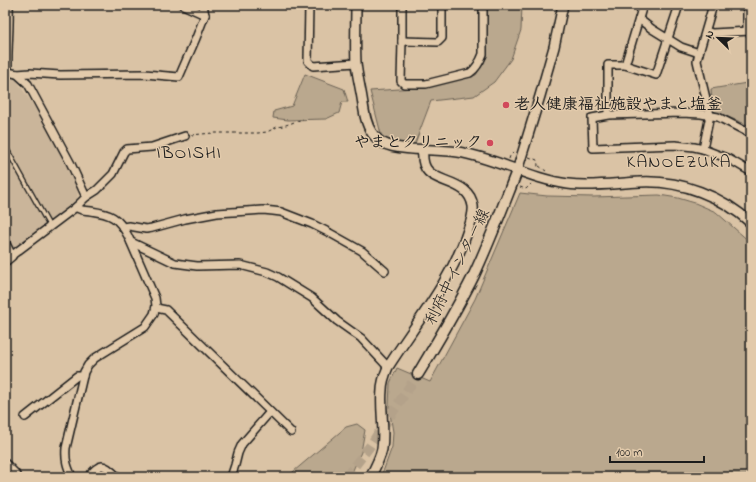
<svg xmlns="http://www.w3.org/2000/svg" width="756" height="482" font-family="'Indie Flower','Klee One',sans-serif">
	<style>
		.built { fill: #cab59a }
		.green { fill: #baa88e; stroke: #6b6255 }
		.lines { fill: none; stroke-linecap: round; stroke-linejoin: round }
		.secondary-tunnel { stroke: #b4a28a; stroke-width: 10; stroke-dasharray: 10 5; stroke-linecap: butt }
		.service-casing { stroke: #1c1c1c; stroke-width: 6 }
		.minor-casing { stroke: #1c1c1c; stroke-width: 10 }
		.tertiary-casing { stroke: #1c1c1c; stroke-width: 12 }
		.secondary-casing { stroke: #1c1c1c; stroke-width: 13 }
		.path { stroke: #1c1c1c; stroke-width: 1; stroke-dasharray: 3 3; stroke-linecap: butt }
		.service { stroke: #e2caab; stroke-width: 3.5 }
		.minor { stroke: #e2caab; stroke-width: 7 }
		.tertiary { stroke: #e2caab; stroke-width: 9 }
		.secondary { stroke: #e2caab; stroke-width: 10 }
		.poi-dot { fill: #d1495b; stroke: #e2caab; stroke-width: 1.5 }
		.labels { text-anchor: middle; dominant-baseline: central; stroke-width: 3; stroke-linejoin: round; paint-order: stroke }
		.poi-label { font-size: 16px; font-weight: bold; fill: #1c1c1c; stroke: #e2caab; text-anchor: start }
		.street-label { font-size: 16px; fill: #1c1c1c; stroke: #e2caab }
		.quarter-label { font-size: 18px; letter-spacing: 1px; fill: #1c1c1c; stroke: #e2caab }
	</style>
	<rect width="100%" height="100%" fill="#dac3a5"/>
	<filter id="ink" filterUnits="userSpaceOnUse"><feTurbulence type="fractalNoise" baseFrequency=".025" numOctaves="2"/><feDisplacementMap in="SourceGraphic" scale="8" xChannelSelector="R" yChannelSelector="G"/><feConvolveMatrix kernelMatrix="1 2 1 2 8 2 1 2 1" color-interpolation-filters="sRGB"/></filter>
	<g filter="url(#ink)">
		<path class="built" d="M5,75L16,80L45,122L66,162L68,171L78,189L77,201L41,229L16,247H11L5,235Z"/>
		<g class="green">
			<path d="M486,5H522L521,30L511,59L494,82L474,96L431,101L414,146L390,143L382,138L370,91L429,87L476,75L487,57Z"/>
			<path d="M305,74L344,89L348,102H342L339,113L326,119L288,120L273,118L274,111L292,106Z"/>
			<path d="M747,83L751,114V122L748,125L713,111L711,89Z"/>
			<path d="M520,193L547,196L593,197L659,195L678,198L695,203L716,212L751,243V257L749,261L747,279L751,287V303L748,307L751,312V477H380L384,469L392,447L393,432L389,407L390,383L397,368L430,382L475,299Z"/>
			<path d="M357,424L365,430L361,452L350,477H287L346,427Z"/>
		</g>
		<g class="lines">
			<path class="secondary-tunnel" d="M346,477L370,446L418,374"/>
			<g class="service-casing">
				<path id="service" d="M5,146L50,227"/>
			</g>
			<g class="minor-casing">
				<g id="minor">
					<path d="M9,5C10,28 7,50 8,72L17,74L30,73L60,75L145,74L179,77L196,38L205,15L203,5"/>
					<path d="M183,5L205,15"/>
					<path d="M309,5L308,61L313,66L356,63"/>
					<path d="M402,5V41L401,81L404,84H426L470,73C477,68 480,62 483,54V5"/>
					<path d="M746,5L747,11V31"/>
					<path d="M639,19L652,29L681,47L699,53"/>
					<path d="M706,31L712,33L751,31"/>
					<path d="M402,41L438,42L442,38V5"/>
					<path d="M625,65L643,5"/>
					<path d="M17,74L28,84L71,164L86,197"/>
					<path d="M608,115V65H625L656,75L679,5"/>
					<path d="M751,134L718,117L701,114L682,113L608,115L592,118L593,148L675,145L694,147L703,149L729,159L751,172"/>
					<path d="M703,149L710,115L697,61L699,53L713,5"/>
					<path d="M123,227L129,226L146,229L152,228L185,219L217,213L263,210L273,211L281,212L312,224L328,232L362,251L385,271"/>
					<path d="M131,242L175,263L182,264L197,266L240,265L267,272L278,277L312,298L337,321L361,338L388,367"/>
					<path d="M11,256L76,207L86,197L97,190L113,174L124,152L127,149L152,147L185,136"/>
					<path d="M156,308L166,310L291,432"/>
					<path d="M25,417L77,376H83"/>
					<path d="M5,463L15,473L17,477"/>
					<path d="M72,477C67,466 65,460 66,448L84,372L88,365L95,358L145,327L154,314L156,306L155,298L128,236C118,217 111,214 91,211C85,210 80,211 76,207"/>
					<path d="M88,477C102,461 103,464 118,477"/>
					<path d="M231,477L235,465L238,453L242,444L270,412"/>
				</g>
			</g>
			<g class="tertiary-casing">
				<g id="tertiary">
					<path d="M356,5C356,24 355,44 356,63C357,74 360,86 362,98C364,110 365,123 372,133C375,137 379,141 383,143C392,148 403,148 412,149C427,150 443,150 458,152C496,158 530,179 568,184C592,187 616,183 640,182C681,180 722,196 751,223"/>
					<path d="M517,171L540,96L554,47L563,5"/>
					<path d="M5,244L11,256L5,261"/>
					<path d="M370,477C375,468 380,459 382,449C385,429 380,409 382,390C382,382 385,374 388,367C416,323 452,280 468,230C471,222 474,214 473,206C472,200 469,194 464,190C446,176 420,182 423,150"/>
				</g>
			</g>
			<g class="secondary-casing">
				<path id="secondary" d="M418,374C438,341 457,309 474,275C490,241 503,206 517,171"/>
			</g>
			<g class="path">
				<path d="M191,135L213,133H258L267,132L277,127L283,126L303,119"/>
				<path d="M529,157L537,160L538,165L537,168"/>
				<path d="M509,159L510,156L514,152"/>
				<path d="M539,166L546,171"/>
				<path d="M520,187L526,189L531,184"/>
			</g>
			<use href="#service" class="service"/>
			<use href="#minor" class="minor"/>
			<use href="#tertiary" class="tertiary"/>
			<use href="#secondary" class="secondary"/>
		</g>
	</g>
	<g class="poi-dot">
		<circle cx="506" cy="105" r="4"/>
		<circle cx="490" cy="143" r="4"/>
	</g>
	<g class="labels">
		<g class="poi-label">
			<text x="514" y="105">老人健康福祉施設やまと塩釜</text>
			<text x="482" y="143" text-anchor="end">やまとクリニック</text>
		</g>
		<g class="street-label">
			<text transform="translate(458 267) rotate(-64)">利府中インター線</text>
		</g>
		<g class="quarter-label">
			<text x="189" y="154">IBOISHI</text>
			<text x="679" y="163">KANOEZUKA</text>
		</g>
	</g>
	<rect width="756" height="482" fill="none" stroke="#e2caab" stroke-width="20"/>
	<rect x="10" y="10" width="736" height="462" fill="none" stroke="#1c1c1c" stroke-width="1.5" filter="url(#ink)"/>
	<g transform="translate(718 38) rotate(293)" stroke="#e2caab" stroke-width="3" paint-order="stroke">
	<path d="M0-3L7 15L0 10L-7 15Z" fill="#1c1c1c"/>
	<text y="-6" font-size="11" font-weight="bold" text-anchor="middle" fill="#1c1c1c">N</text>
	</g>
	<path d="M610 456v6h94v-6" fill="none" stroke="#1c1c1c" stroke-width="2"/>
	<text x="616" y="456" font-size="12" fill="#1c1c1c" stroke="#e2caab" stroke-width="3" paint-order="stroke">100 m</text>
</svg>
